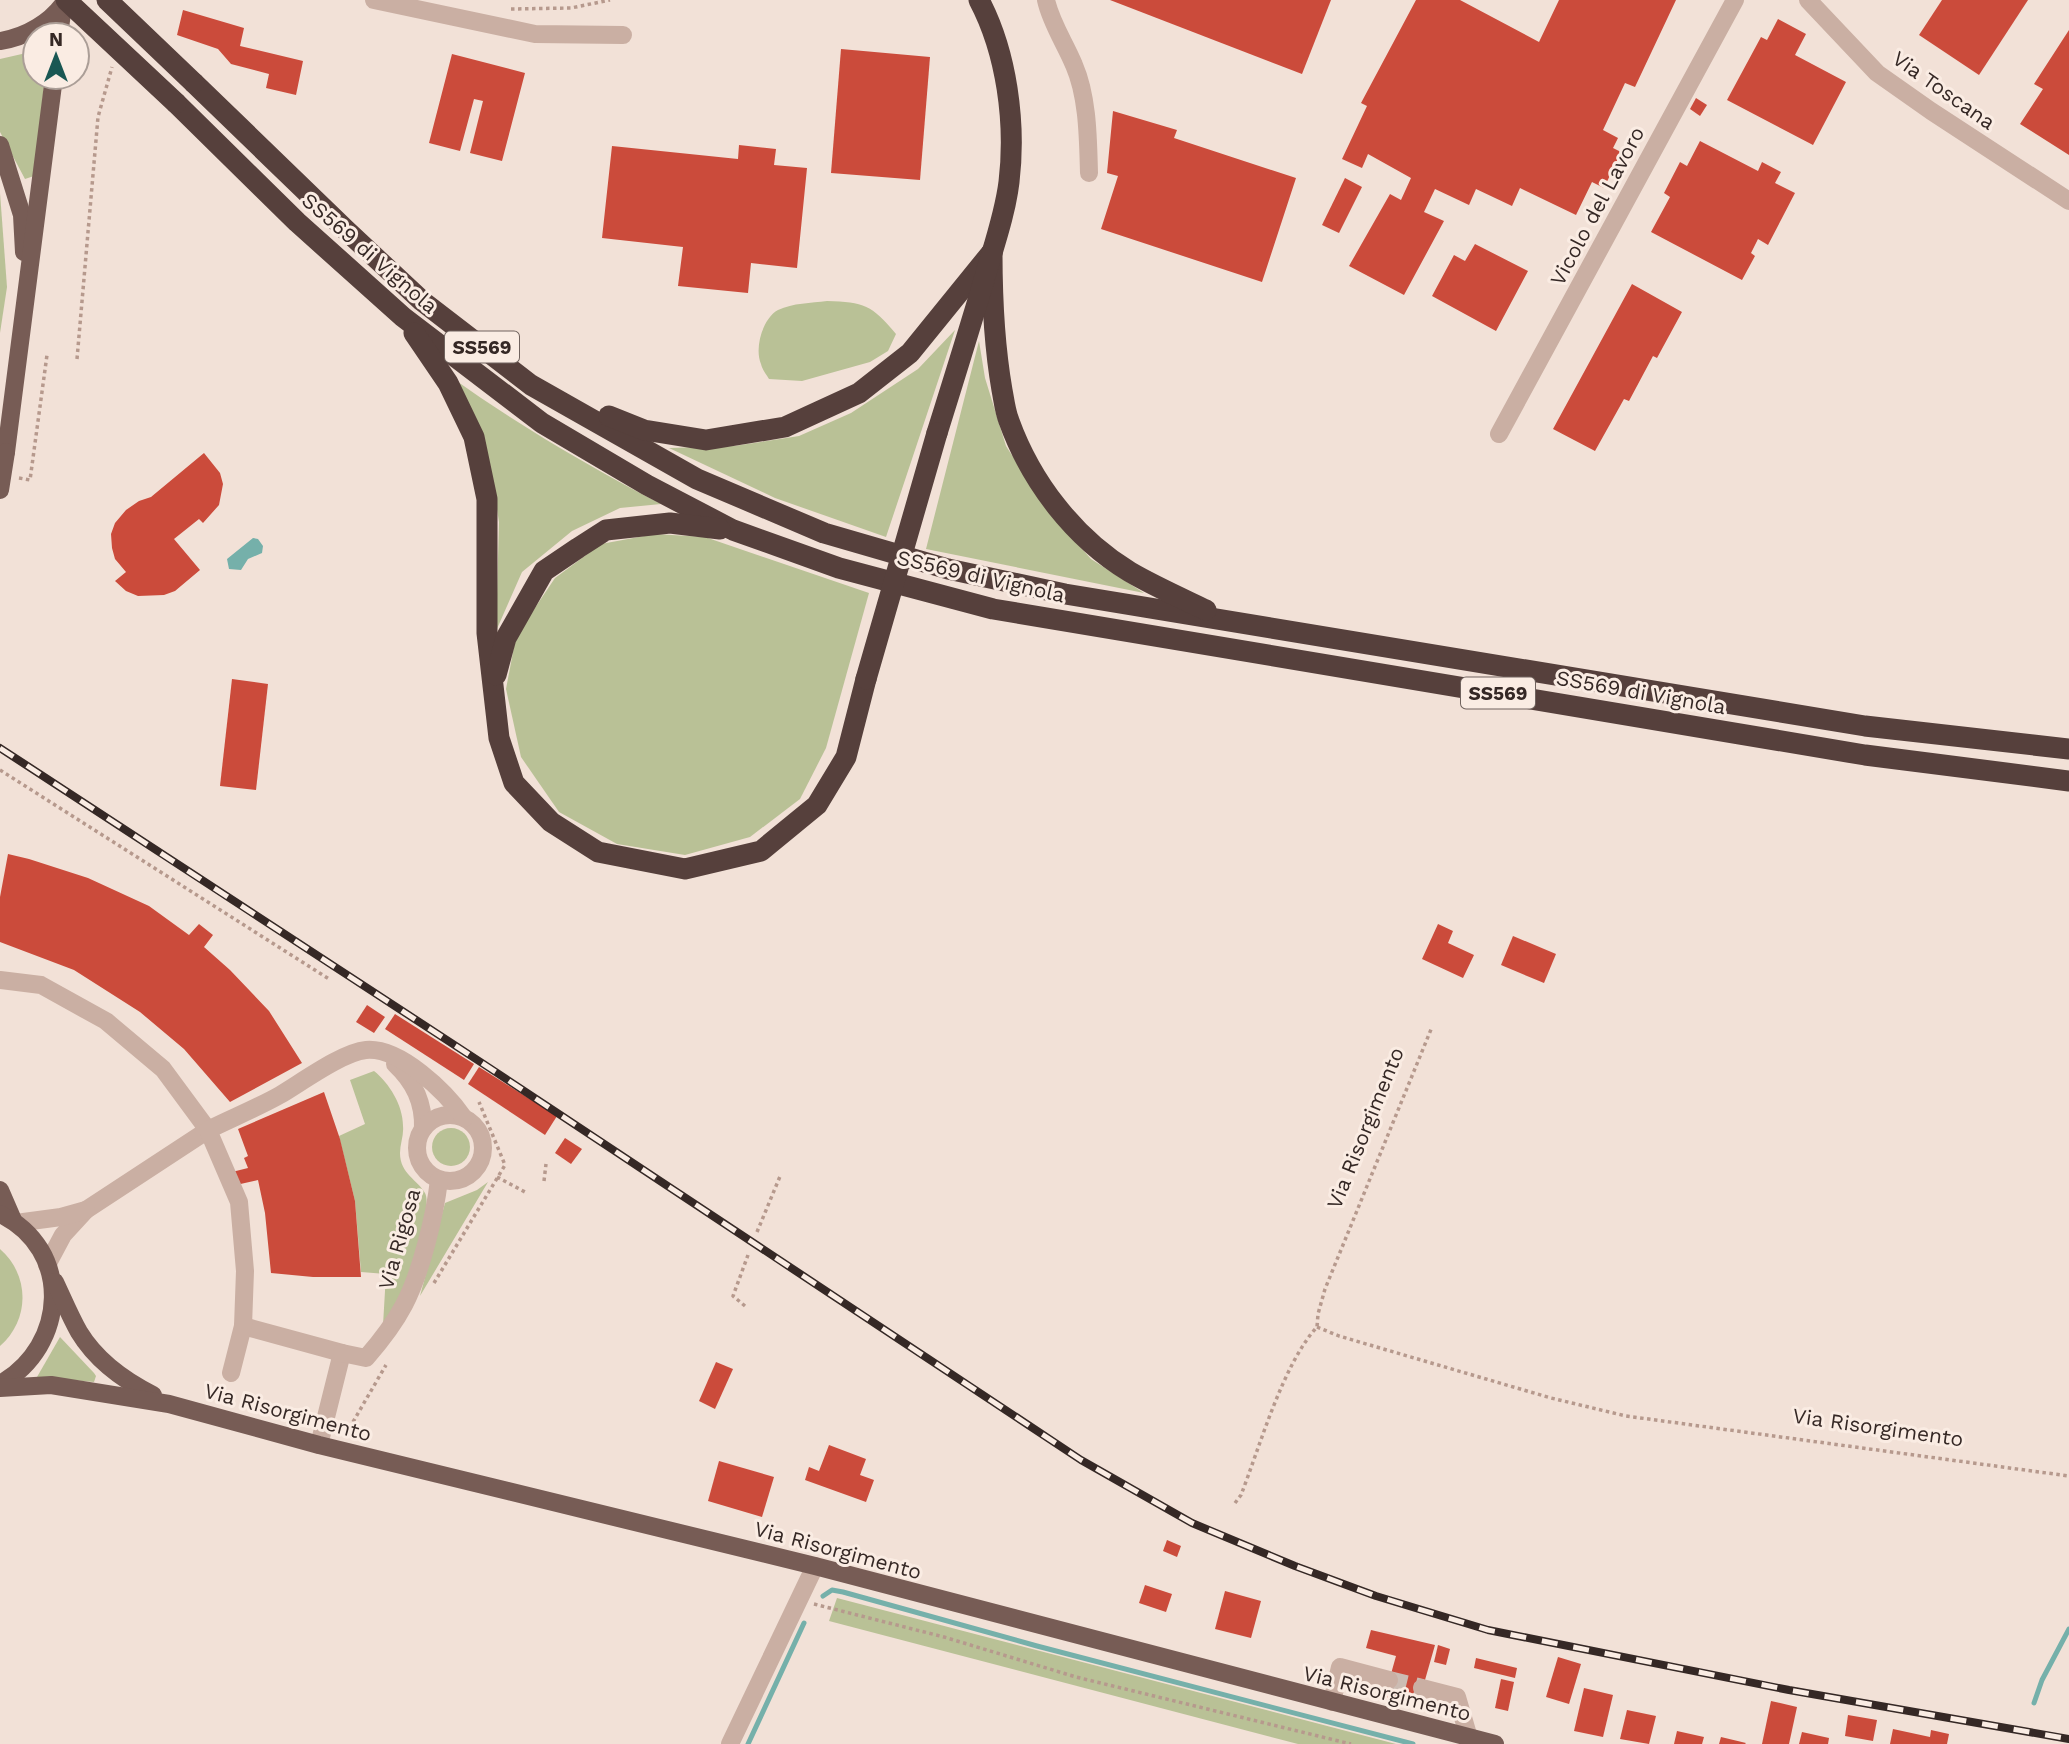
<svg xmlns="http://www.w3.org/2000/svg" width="2069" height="1744" font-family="'Work Sans',sans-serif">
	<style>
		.green { fill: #b9c196 }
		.water { fill: #75b0aa }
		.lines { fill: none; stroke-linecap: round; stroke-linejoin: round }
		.stream { stroke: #75b0aa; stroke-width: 5 }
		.building { fill: #cb4b3b }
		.minor-tunnel { stroke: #ccbcb3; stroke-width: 18; stroke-dasharray: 18 9; stroke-linecap: butt }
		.path { stroke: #b6998d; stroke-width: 3.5; stroke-dasharray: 3.5 3.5; stroke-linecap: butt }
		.minor { stroke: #caafa3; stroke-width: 18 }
		.major { stroke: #775c55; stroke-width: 18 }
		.highway { stroke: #56403c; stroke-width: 21 }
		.rail-casing { stroke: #352825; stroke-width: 8 }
		.rail { stroke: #faece3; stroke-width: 5; stroke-dasharray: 16; stroke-linecap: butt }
		.major-bridge { stroke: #775c55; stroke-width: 18 }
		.highway-bridge { stroke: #56403c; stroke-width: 21 }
		.labels { text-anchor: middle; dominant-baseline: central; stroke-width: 6; stroke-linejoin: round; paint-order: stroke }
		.shield { fill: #faece3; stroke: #70635e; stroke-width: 2 }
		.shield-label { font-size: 19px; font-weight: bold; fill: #352825 }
		.street-label { font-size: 21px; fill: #352825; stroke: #faece3 }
	</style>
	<rect width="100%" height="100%" fill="#f2e1d7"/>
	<g class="green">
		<path d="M35,51V77H45L34,176L25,179L0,132V59Z"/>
		<path d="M0,193L7,287L0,333Z"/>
		<path d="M827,301C864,302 872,305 896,334L888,351L870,362L802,381L769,379C766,374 762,369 761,364C754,348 763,318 778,310C793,303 811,303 827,301Z"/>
		<path d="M955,330L886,537L775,498L669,448L734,446L799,436L851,413L918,369Z"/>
		<path d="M979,341L985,378L1006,446L1045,507L1091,559L1144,593L926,549Z"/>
		<path d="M451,377C518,425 588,466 661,504L620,508L572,531L522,572L496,631L499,522L490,465Z"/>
		<path d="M655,534L705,537L869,593L826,748L800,799L750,837L685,855L617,844L559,812L521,757L506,689L516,636L555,578L601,544Z"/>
		<path d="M374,1071C389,1083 403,1105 403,1126C404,1135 400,1144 400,1153C400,1174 418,1180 425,1193C433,1207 409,1276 402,1292C397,1303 389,1314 383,1325L386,1274L361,1272L355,1201L339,1136L365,1124L350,1080Z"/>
		<circle cx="451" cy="1147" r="19"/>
		<path d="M488,1182L420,1296L445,1203L477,1190Z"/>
		<path d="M0,1249C30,1275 30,1320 0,1346Z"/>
		<path d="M60,1337L94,1373L96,1376L94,1382L37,1377Z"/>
		<path d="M837,1598L1396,1744H1298L829,1621Z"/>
	</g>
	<path class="water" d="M253,538L258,539L263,546L262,553L248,559L241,570L229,569L227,559Z"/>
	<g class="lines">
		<g class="stream">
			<path d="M823,1596L832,1590L843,1592L1037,1646L1413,1744"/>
			<path d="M2034,1703L2042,1680L2069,1629"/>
			<path d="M748,1744L804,1623"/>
		</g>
	</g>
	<g class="building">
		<path d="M1110,0H1331L1302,74Z"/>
		<path d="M1416,0H1460L1539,42L1559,0H1676L1635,87L1625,83L1603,130L1618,138L1613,148L1621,152L1604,188L1592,182L1576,215L1520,188L1512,206L1476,189L1469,205L1435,189L1424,212L1444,221L1404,295L1349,266L1390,194L1401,200L1411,178L1368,154L1362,168L1342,159L1367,106L1361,103Z"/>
		<path d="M1942,0H2028L1979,75L1919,35Z"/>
		<path d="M183,10L244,28L240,46L303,61L296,95L266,88L269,74L231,64L218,49L177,35Z"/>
		<path d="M1778,19L1806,34L1795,55L1846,82L1813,145L1727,100L1761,37L1767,40Z"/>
		<path d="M2069,30V155L2020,124L2043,89L2034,84Z"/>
		<path d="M841,49L930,57L920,180L831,173Z"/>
		<path d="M452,54L525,73L502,161L470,153L483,101L474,99L460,151L429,143Z"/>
		<path d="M1696,98L1707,105L1700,116L1690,109Z"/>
		<path d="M1113,111L1177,130L1174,138L1296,178L1262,282L1101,229L1118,176L1107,173Z"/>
		<path d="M1700,141L1758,171L1762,162L1781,172L1775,183L1795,193L1768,245L1758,239L1751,253L1755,256L1742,280L1651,232L1670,197L1664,193L1680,162L1687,166Z"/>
		<path d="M739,145L776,149L774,165L807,168L797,268L751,263L748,293L678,286L683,247L602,238L612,146L738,159Z"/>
		<path d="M1345,178L1362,187L1339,233L1322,225Z"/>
		<path d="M1475,244L1528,271L1496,331L1432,296L1454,255L1465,261Z"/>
		<path d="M1632,284L1682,312L1657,358L1653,356L1629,401L1624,399L1595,451L1553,429Z"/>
		<path d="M204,453L220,473L223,484L219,505L203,523L199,519L174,539L200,570L175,591L164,595L138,596L126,591L115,581L126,572L115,559L112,548L111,534L115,523L126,510L139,501L151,497Z"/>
		<path d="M232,679L268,684L256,790L220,786Z"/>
		<path d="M8,854L29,859L88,878L149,906L189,935L199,924L213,935L204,947L230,970L269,1011L302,1063L230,1102L184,1049L140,1012L74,970L0,942V897Z"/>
		<path d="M1438,924L1453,931L1448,943L1474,955L1463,978L1422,959Z"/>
		<path d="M1513,936L1556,954L1544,983L1501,965Z"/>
		<path d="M367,1005L385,1017L374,1033L356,1022Z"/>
		<path d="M395,1014L474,1064L464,1080L385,1029Z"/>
		<path d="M479,1067L557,1116L545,1135L468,1084Z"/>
		<path d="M324,1092L340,1139L355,1201L361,1277H313L271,1273L265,1213L258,1180L236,1185L232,1172L248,1168L244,1158L248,1156L238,1129Z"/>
		<path d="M565,1138L582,1149L571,1164L555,1153Z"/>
		<path d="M716,1362L733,1369L715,1409L699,1401Z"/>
		<path d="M829,1445L866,1459L860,1475L874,1480L866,1502L805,1480L809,1467L819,1471Z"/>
		<path d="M719,1461L774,1477L762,1517L708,1501Z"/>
		<path d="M1167,1540L1181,1546L1177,1557L1163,1551Z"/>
		<path d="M1145,1585L1172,1594L1166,1612L1139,1603Z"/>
		<path d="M1225,1591L1261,1601L1251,1638L1215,1629Z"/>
		<path d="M1371,1630L1435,1645L1417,1708L1384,1699L1396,1656L1366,1648Z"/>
		<path d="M1438,1645L1450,1649L1446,1665L1434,1662Z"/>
		<path d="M1558,1657L1581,1664L1569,1704L1546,1697Z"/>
		<path d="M1476,1658L1517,1668L1515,1678L1474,1668Z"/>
		<path d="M1501,1679L1514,1682L1508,1711L1495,1708Z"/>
		<path d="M1584,1688L1613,1695L1603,1737L1574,1731Z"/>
		<path d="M1771,1701L1797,1707L1789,1744H1762Z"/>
		<path d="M1627,1710L1656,1716L1649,1744L1620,1739Z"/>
		<path d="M1848,1715L1877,1720L1873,1741L1845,1736Z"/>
		<path d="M1893,1729L1930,1737L1931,1730L1949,1734L1947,1744H1890Z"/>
		<path d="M1677,1731L1704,1737L1702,1744H1674Z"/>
		<path d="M1802,1732L1829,1738L1828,1744H1799Z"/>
		<path d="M1721,1737L1746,1743L1745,1744H1719Z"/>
	</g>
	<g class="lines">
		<path class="minor-tunnel" d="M1389,1680L1422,1688"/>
		<g class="path">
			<path d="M511,9L571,8L610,0"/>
			<path d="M77,359L98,117L112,67"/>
			<path d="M19,478L30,480L47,355"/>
			<path d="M0,770L329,979"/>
			<path d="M497,1177L525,1192"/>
			<path d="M544,1181L546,1164"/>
			<path d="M757,1232L781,1174"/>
			<path d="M434,1283L505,1165L479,1102"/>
			<path d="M745,1306L733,1296L748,1255"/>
			<path d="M1317,1327L1339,1336L1551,1398L1626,1416L2069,1476"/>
			<path d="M346,1434L386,1365"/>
			<path d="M1235,1503L1241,1495C1260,1446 1283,1364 1317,1327L1318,1314L1325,1289L1432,1027"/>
			<path d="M814,1604L944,1637L1076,1677L1351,1744"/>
		</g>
		<g class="minor">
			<path d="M374,0L535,34L623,35"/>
			<path d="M1046,0C1051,23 1065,43 1074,65C1088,97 1088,139 1089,173"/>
			<path d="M1808,0L1877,73L1931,111L2069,201"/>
			<path d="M1499,434L1735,0"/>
			<path d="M0,980L41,985L106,1021L163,1069L208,1130L86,1210L63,1235L47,1265"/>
			<path d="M395,1064C414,1082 424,1102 423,1129"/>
			<circle cx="450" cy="1148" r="33"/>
			<path d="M16,1223L61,1217L86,1210"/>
			<path d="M243,1326L342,1353L319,1445"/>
			<path d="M342,1353L366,1358C380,1342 394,1324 404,1305C421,1273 435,1215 439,1180"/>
			<path d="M231,1373L243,1326L245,1271L239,1202L208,1130C232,1118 257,1108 280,1095C302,1082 343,1052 366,1050C400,1047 446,1092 464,1118"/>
			<path d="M1422,1688L1457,1697L1469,1738"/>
			<path d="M1332,1702L1340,1667L1389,1680"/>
			<path d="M730,1744L815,1566"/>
		</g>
		<g class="major">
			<path d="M59,35L63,6"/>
			<path d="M0,41C26,37 52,22 66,0"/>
			<path d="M0,145L22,215L24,252"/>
			<path d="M6,452L54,77"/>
			<path d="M0,1190L13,1220"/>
			<path d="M0,1214C73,1249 68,1346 0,1384"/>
			<path d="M55,1282C63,1299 70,1316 79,1332C96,1360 125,1381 153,1395"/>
			<path d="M0,1388L51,1385L169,1404L319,1445L815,1566L1495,1744"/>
		</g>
		<g class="highway">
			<path d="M194,83L346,230L422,301L531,385L697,479L824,533L948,569L1065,594L1865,726L2069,749"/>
			<path d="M176,103L297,222L403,317L542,423L647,485L733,530L839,568L993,609L1865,755L2069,781"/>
			<path d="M992,252C992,299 994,344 1002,390C1004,400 1005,411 1009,421C1031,482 1074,538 1130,572C1154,586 1181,598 1206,610"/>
			<path d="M414,333L448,383L474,437L487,499V633L499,738L514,783L551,822L598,852L685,869L761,851L817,805L846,757L866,679"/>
			<path d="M609,416L644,430L706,440L785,427L859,393L910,353L992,252"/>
			<path d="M937,433C953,382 969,331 984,280C993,248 1005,215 1009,182C1016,123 1007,53 979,0"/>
			<path d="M496,675L506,638L544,571L578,548L606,530L670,523L720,529"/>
		</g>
		<g class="rail-casing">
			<path id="rail" d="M0,748L482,1063L1081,1460L1192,1523L1295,1566L1376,1596L1488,1630L1789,1690L2069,1739"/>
		</g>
		<use href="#rail" class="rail"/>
		<path class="major-bridge" d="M0,490L6,452"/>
		<g class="highway-bridge">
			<path d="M66,0L176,103"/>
			<path d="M107,0L194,83"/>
			<path d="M866,679L937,433"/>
		</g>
	</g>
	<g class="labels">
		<g class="shield">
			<rect x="445" y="331.5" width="74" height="31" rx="5"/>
			<rect x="1461" y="677.5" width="74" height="31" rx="5"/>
		</g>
		<g class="shield-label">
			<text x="482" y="347">SS569</text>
			<text x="1498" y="693">SS569</text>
		</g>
		<g class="street-label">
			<text transform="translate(1944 90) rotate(35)">Via Toscana</text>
			<text transform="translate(1597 206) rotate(-62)">Vicolo del Lavoro</text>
			<text transform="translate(370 253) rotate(41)">SS569 di Vignola</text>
			<text transform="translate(981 576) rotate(13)">SS569 di Vignola</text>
			<text transform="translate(1641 692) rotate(10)">SS569 di Vignola</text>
			<text transform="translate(1365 1128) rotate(-68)">Via Risorgimento</text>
			<text transform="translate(399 1239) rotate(-74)">Via Rigosa</text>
			<text transform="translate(288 1412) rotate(15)">Via Risorgimento</text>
			<text transform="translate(1878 1427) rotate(8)">Via Risorgimento</text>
			<text transform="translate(838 1550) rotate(15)">Via Risorgimento</text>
			<text transform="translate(1387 1693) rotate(14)">Via Risorgimento</text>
		</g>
	</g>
	<g transform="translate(56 56)"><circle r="33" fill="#faece3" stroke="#ab9e97" stroke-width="2"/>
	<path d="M0-5L12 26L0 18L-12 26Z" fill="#195753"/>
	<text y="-10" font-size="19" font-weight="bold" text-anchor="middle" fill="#352825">N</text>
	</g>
</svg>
